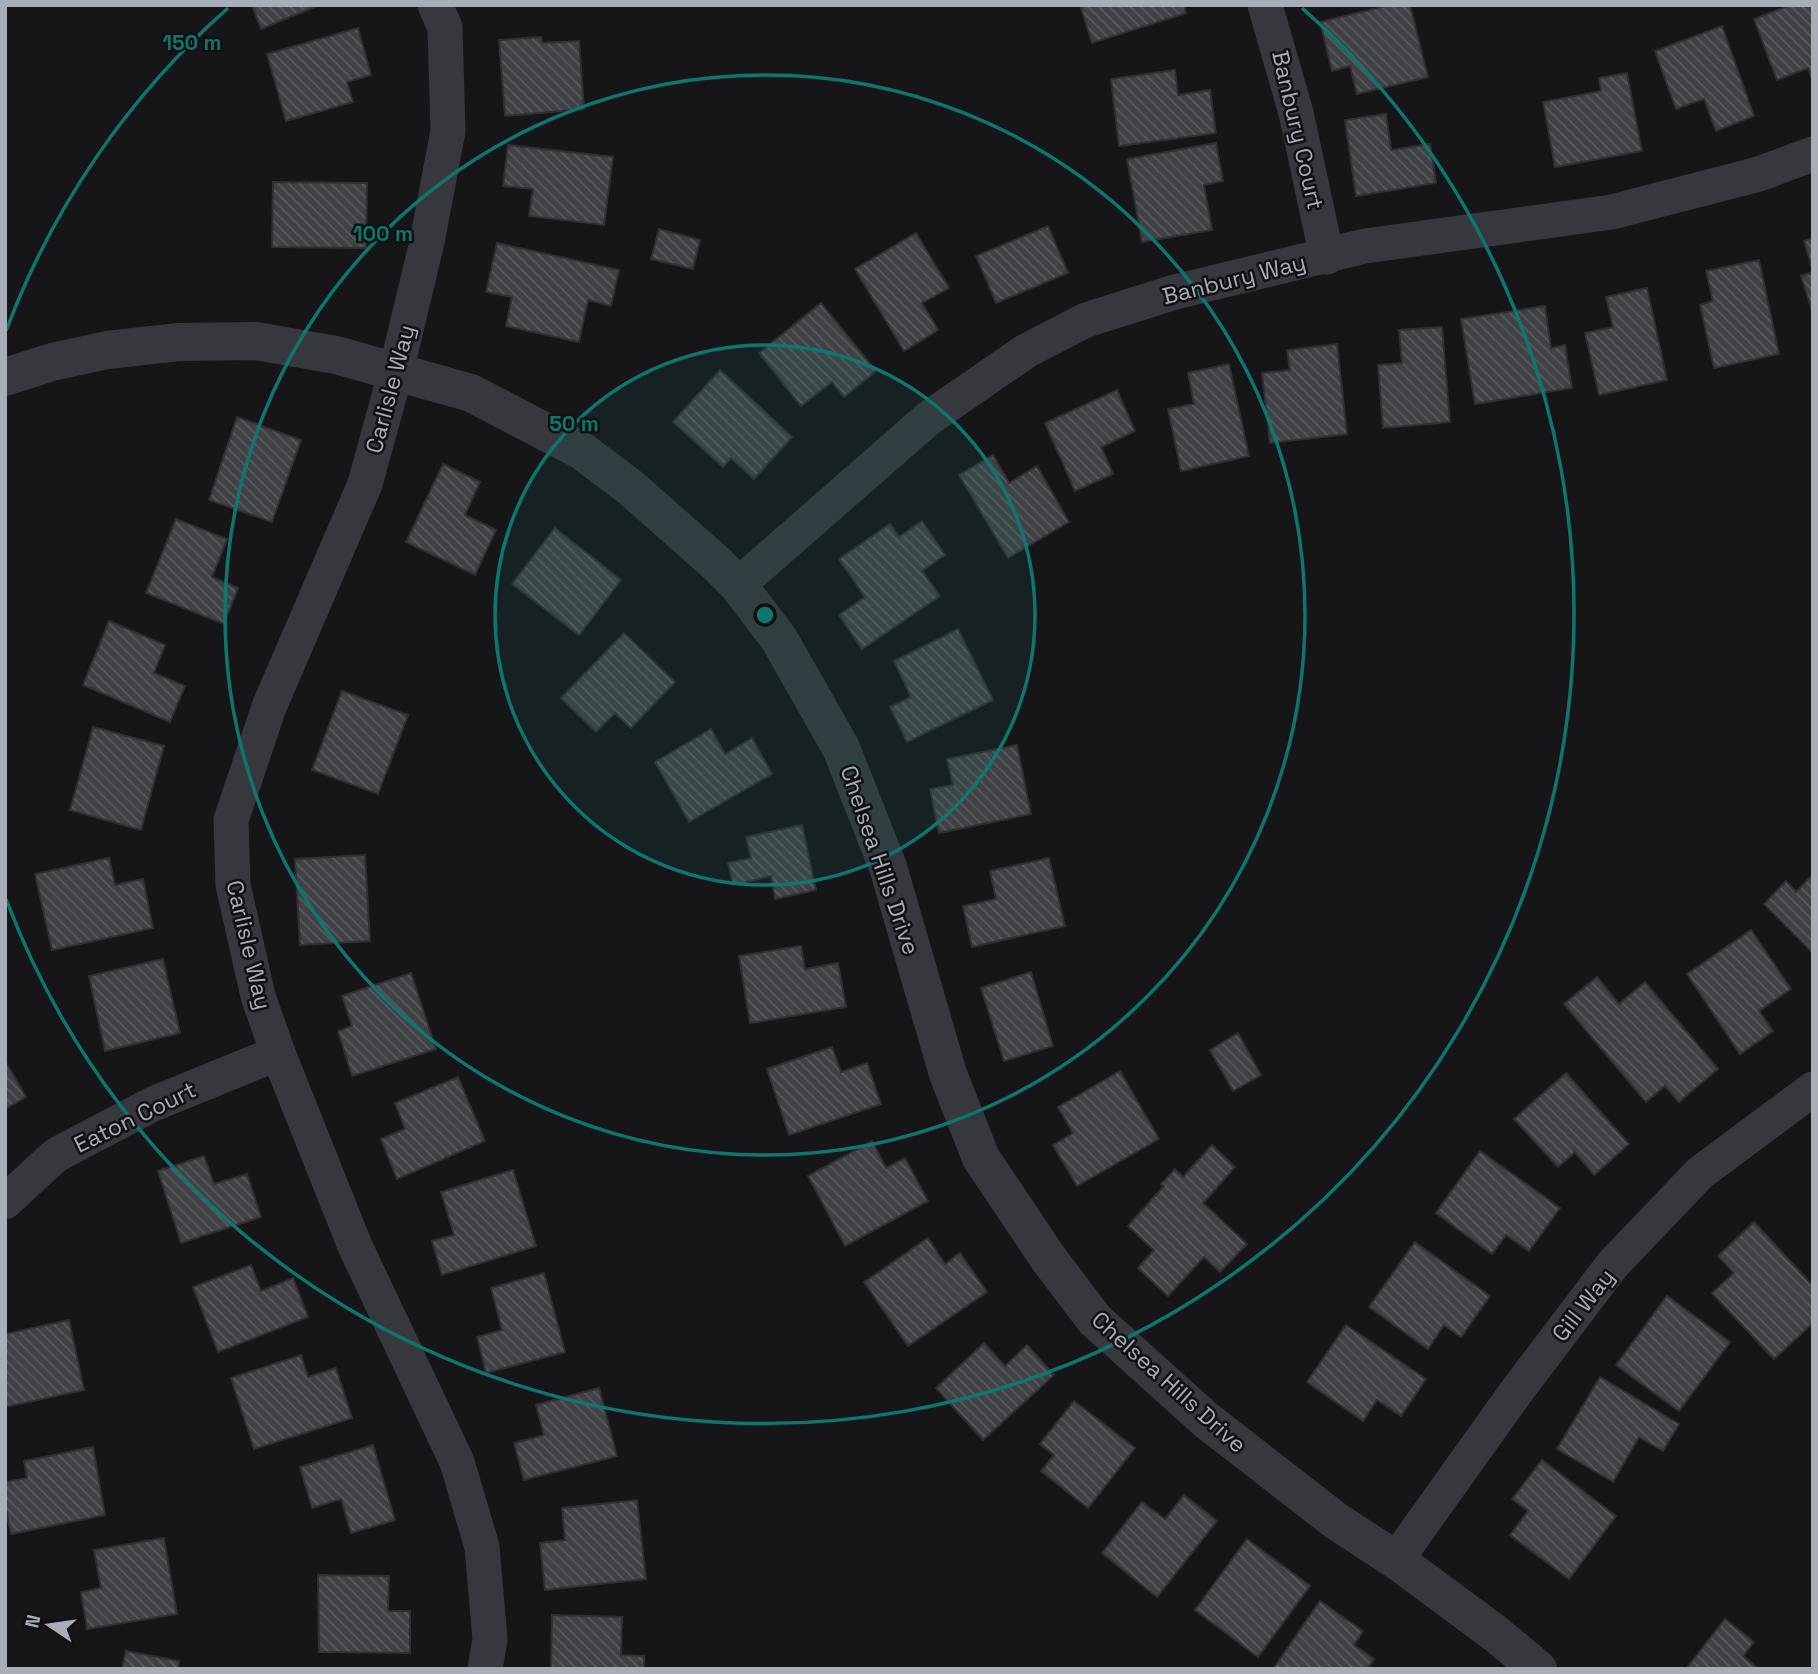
<svg xmlns="http://www.w3.org/2000/svg" width="1818" height="1674" font-family="'Space Grotesk',sans-serif">
	<style>
		.building { fill: url(#building-back-hatch); stroke: #303034; stroke-width: 2 }
		.lines { fill: none; stroke-linecap: round; stroke-linejoin: round }
		.minor { stroke: #37383d; stroke-width: 35 }
		.tertiary { stroke: #37383d; stroke-width: 38 }
		.ring { fill: none; stroke: #0f766e; stroke-width: 3.5 }
		.labels { text-anchor: middle; dominant-baseline: central; stroke-width: 5; stroke-linejoin: round; paint-order: stroke }
		.street-label { font-size: 23px; fill: #a8adb8; stroke: #111113 }
		.centre { fill: #0f766e; stroke: #111113; stroke-width: 3.5 }
		.ring-label { font-size: 21px; text-anchor: middle; font-weight: bold; fill: #0f766e; stroke: #111113; stroke-width: 5; stroke-linejoin: round; paint-order: stroke }
	</style>
	<defs>
		<pattern id="building-back-hatch" width="6" height="6" patternUnits="userSpaceOnUse" patternTransform="scale(1.75)"><rect width="6" height="6" fill="#404145"/><path d="M-1 5l2 2M0 0l6 6M5-1l2 2" fill="none" stroke="#595a5e"/></pattern>
	</defs>
	<rect width="100%" height="100%" fill="#161618"/>
	<g class="building">
		<path d="M252,5H317V6L261,29Z"/>
		<path d="M1080,5H1184L1186,13L1092,43Z"/>
		<path d="M1390,5H1410L1428,77L1357,94L1350,66L1332,71L1320,22Z"/>
		<path d="M1791,5H1813V82L1808,68L1777,80L1754,19Z"/>
		<path d="M1722,26L1754,116L1716,131L1704,99L1676,109L1655,51Z"/>
		<path d="M358,28L371,75L347,82L353,102L286,121L267,54Z"/>
		<path d="M541,37L542,43L579,41L584,109L505,116L499,40Z"/>
		<path d="M1175,70L1178,95L1210,90L1216,133L1119,146L1111,79Z"/>
		<path d="M1627,73L1642,151L1555,167L1543,102L1601,91L1599,78Z"/>
		<path d="M1386,114L1391,150L1430,144L1436,183L1356,196L1345,120Z"/>
		<path d="M1216,143L1223,181L1204,185L1212,230L1142,242L1127,159Z"/>
		<path d="M508,145L613,157L604,225L529,216L533,189L503,186Z"/>
		<path d="M273,182L367,183L366,248L272,247Z"/>
		<path d="M1048,226L1068,273L996,303L976,256Z"/>
		<path d="M659,229L700,240L693,269L651,259Z"/>
		<path d="M916,233L949,288L922,303L938,330L904,351L855,269Z"/>
		<path d="M1813,238V271L1804,241Z"/>
		<path d="M497,243L619,270L611,306L588,300L579,342L506,326L512,297L486,292Z"/>
		<path d="M1759,260L1779,354L1714,368L1700,305L1713,301L1706,271Z"/>
		<path d="M1813,272V314L1801,276Z"/>
		<path d="M1647,288L1667,380L1599,395L1585,333L1613,327L1606,297Z"/>
		<path d="M821,303L876,371L844,397L832,382L801,406L759,353Z"/>
		<path d="M1545,306L1551,348L1565,345L1572,388L1475,404L1461,319Z"/>
		<path d="M1442,327L1450,422L1383,428L1378,365L1402,363L1399,330Z"/>
		<path d="M1337,344L1347,434L1270,443L1262,373L1290,370L1287,350Z"/>
		<path d="M1229,364L1249,456L1181,471L1168,409L1194,404L1188,373Z"/>
		<path d="M720,370L792,437L754,479L731,458L723,467L673,422Z"/>
		<path d="M1117,390L1135,431L1101,447L1113,474L1075,491L1045,423Z"/>
		<path d="M237,417L301,440L272,522L209,500Z"/>
		<path d="M993,455L1009,483L1037,466L1069,522L1008,558L959,475Z"/>
		<path d="M443,464L480,482L465,515L496,530L475,575L406,542Z"/>
		<path d="M176,519L227,539L212,577L238,588L224,624L146,593Z"/>
		<path d="M922,521L945,555L922,571L940,596L862,649L839,615L865,597L839,559L890,524L899,537Z"/>
		<path d="M555,528L621,580L579,635L512,584Z"/>
		<path d="M109,621L165,645L154,673L185,686L170,722L83,685Z"/>
		<path d="M958,629L993,700L907,742L890,707L911,697L894,661Z"/>
		<path d="M624,633L675,682L631,728L615,713L596,732L561,698Z"/>
		<path d="M342,691L408,715L378,794L312,770Z"/>
		<path d="M93,727L164,746L141,830L70,810Z"/>
		<path d="M711,729L725,754L752,738L772,774L689,822L655,762Z"/>
		<path d="M1017,745L1031,814L939,833L930,789L953,785L947,759Z"/>
		<path d="M802,825L816,890L775,899L771,876L733,885L728,863L751,858L746,837Z"/>
		<path d="M365,855L370,941L300,945L295,859Z"/>
		<path d="M109,858L115,885L143,879L153,928L52,950L35,874Z"/>
		<path d="M1049,858L1065,926L972,947L963,906L996,899L990,871Z"/>
		<path d="M1813,874V953L1764,904L1786,881L1796,892Z"/>
		<path d="M1751,930L1791,989L1759,1011L1773,1031L1740,1054L1687,974Z"/>
		<path d="M801,946L805,969L838,963L846,1007L750,1023L739,956Z"/>
		<path d="M163,959L180,1033L105,1051L89,976Z"/>
		<path d="M1031,972L1053,1046L1004,1061L981,988Z"/>
		<path d="M411,973L436,1049L352,1076L338,1031L352,1026L342,996Z"/>
		<path d="M1597,977L1619,1004L1645,982L1718,1069L1679,1102L1665,1086L1646,1102L1564,1004Z"/>
		<path d="M1238,1033L1261,1075L1233,1091L1210,1050Z"/>
		<path d="M832,1047L841,1072L867,1063L881,1104L789,1135L767,1069Z"/>
		<path d="M5,1061L26,1097L5,1109Z"/>
		<path d="M1120,1071L1159,1139L1077,1186L1053,1145L1073,1133L1058,1107Z"/>
		<path d="M1566,1073L1629,1144L1594,1175L1575,1152L1558,1167L1514,1119Z"/>
		<path d="M458,1077L485,1141L397,1179L381,1139L405,1129L395,1103Z"/>
		<path d="M872,1141L886,1168L905,1158L928,1201L845,1246L808,1176Z"/>
		<path d="M1212,1145L1235,1167L1203,1203L1247,1244L1220,1272L1204,1257L1168,1296L1138,1268L1154,1250L1128,1226L1164,1186L1161,1184L1175,1169L1183,1177Z"/>
		<path d="M1480,1151L1560,1208L1529,1251L1506,1235L1492,1254L1436,1213Z"/>
		<path d="M204,1156L214,1184L247,1174L261,1217L181,1243L158,1171Z"/>
		<path d="M513,1170L536,1246L442,1275L432,1241L454,1235L441,1192Z"/>
		<path d="M1754,1222L1813,1286V1323L1774,1359L1712,1293L1734,1273L1718,1256Z"/>
		<path d="M928,1238L945,1264L960,1253L987,1292L908,1346L864,1282Z"/>
		<path d="M1415,1242L1490,1296L1461,1337L1444,1325L1428,1349L1369,1307Z"/>
		<path d="M251,1265L261,1291L293,1278L308,1317L218,1352L193,1287Z"/>
		<path d="M544,1273L565,1352L486,1373L477,1337L502,1330L491,1288Z"/>
		<path d="M1667,1296L1730,1342L1679,1411L1616,1365Z"/>
		<path d="M69,1320L84,1390L5,1407V1334Z"/>
		<path d="M1346,1325L1426,1379L1401,1416L1377,1400L1363,1421L1307,1382Z"/>
		<path d="M984,1343L1005,1366L1027,1345L1054,1375L983,1440L936,1388Z"/>
		<path d="M301,1355L308,1377L336,1368L352,1418L254,1449L231,1378Z"/>
		<path d="M1600,1377L1679,1424L1663,1451L1639,1437L1613,1482L1557,1449Z"/>
		<path d="M599,1388L617,1456L524,1480L514,1443L544,1435L536,1405Z"/>
		<path d="M1074,1401L1135,1448L1088,1508L1041,1471L1054,1455L1040,1444Z"/>
		<path d="M373,1445L395,1520L351,1533L341,1499L312,1508L300,1467Z"/>
		<path d="M93,1447L105,1515L11,1534L5,1504V1482L27,1478L24,1461Z"/>
		<path d="M1542,1460L1616,1516L1569,1579L1510,1535L1528,1511L1512,1499Z"/>
		<path d="M1184,1495L1217,1521L1157,1597L1102,1553L1142,1502L1165,1519Z"/>
		<path d="M637,1500L646,1579L545,1590L540,1543L565,1540L562,1508Z"/>
		<path d="M164,1538L177,1614L87,1629L81,1592L101,1588L94,1550Z"/>
		<path d="M1247,1539L1310,1586L1258,1657L1195,1610Z"/>
		<path d="M318,1575L389,1576L388,1611H410V1653L319,1652Z"/>
		<path d="M1320,1601L1363,1631L1354,1645L1374,1659L1367,1669H1273Z"/>
		<path d="M552,1615L622,1617L621,1655L644,1656V1669H551Z"/>
		<path d="M1725,1619L1754,1642L1743,1656L1759,1669H1686Z"/>
		<path d="M126,1651L179,1661L178,1669H122Z"/>
	</g>
	<g class="lines">
		<g class="minor">
			<path d="M435,5L445,27L448,131L427,242L396,371L365,484L269,707L231,820L233,885L258,996L278,1053L355,1246L457,1462L482,1547L490,1639L485,1669"/>
			<path d="M1265,5L1296,113L1327,257"/>
			<path d="M738,585L929,418L1026,351L1086,320L1175,292L1365,246L1612,212L1759,174L1813,154"/>
			<path d="M5,1202L56,1155L153,1104L278,1053"/>
			<path d="M1396,1560L1516,1392L1613,1264L1700,1173L1813,1089"/>
		</g>
		<path class="tertiary" d="M5,377L52,362L107,350L179,342L256,341L336,355L471,393L582,451L631,488L716,563L738,585L779,639L841,748L888,867L948,1074L981,1158L1048,1258L1095,1320L1206,1420L1336,1521L1396,1560L1496,1634L1538,1669"/>
	</g>
	<circle cx="765" cy="615" r="270" fill="#0f766e" fill-opacity=".12"/>
	<g class="ring">
		<circle cx="765" cy="615" r="270"/>
		<circle cx="765" cy="615" r="540"/>
		<path d="M6 331A810 810 0 0 1 228 8M1302 8A810 810 0 1 1 6 899"/>
	</g>
	<g class="labels">
		<g class="street-label">
			<text transform="translate(1298 130) rotate(77)">Banbury Court</text>
			<text transform="translate(1234 279) rotate(-14)">Banbury Way</text>
			<text transform="translate(390 389) rotate(-75)">Carlisle Way</text>
			<text transform="translate(880 860) rotate(71)">Chelsea Hills Drive</text>
			<text transform="translate(249 945) rotate(77)">Carlisle Way</text>
			<text transform="translate(135 1117) rotate(-26)">Eaton Court</text>
			<text transform="translate(1583 1305) rotate(-52)">Gill Way</text>
			<text transform="translate(1169 1382) rotate(42)">Chelsea Hills Drive</text>
		</g>
	</g>
	<circle cx="765" cy="615" r="10" class="centre"/>
	<g class="ring-label">
		<text x="192" y="50">150 m</text>
		<text x="383" y="241">100 m</text>
		<text x="574" y="431">50 m</text>
	</g>
	<rect width="1818" height="1674" fill="none" stroke="#a8adb8" stroke-width="14"/>
	<g transform="translate(49 1625) rotate(283)" stroke="#111113" stroke-width="5" paint-order="stroke">
	<path d="M0-5L12 26L0 18L-12 26Z" fill="#a8adb8"/>
	<text y="-10" font-size="19" font-weight="bold" text-anchor="middle" fill="#a8adb8">N</text>
	</g>
</svg>
